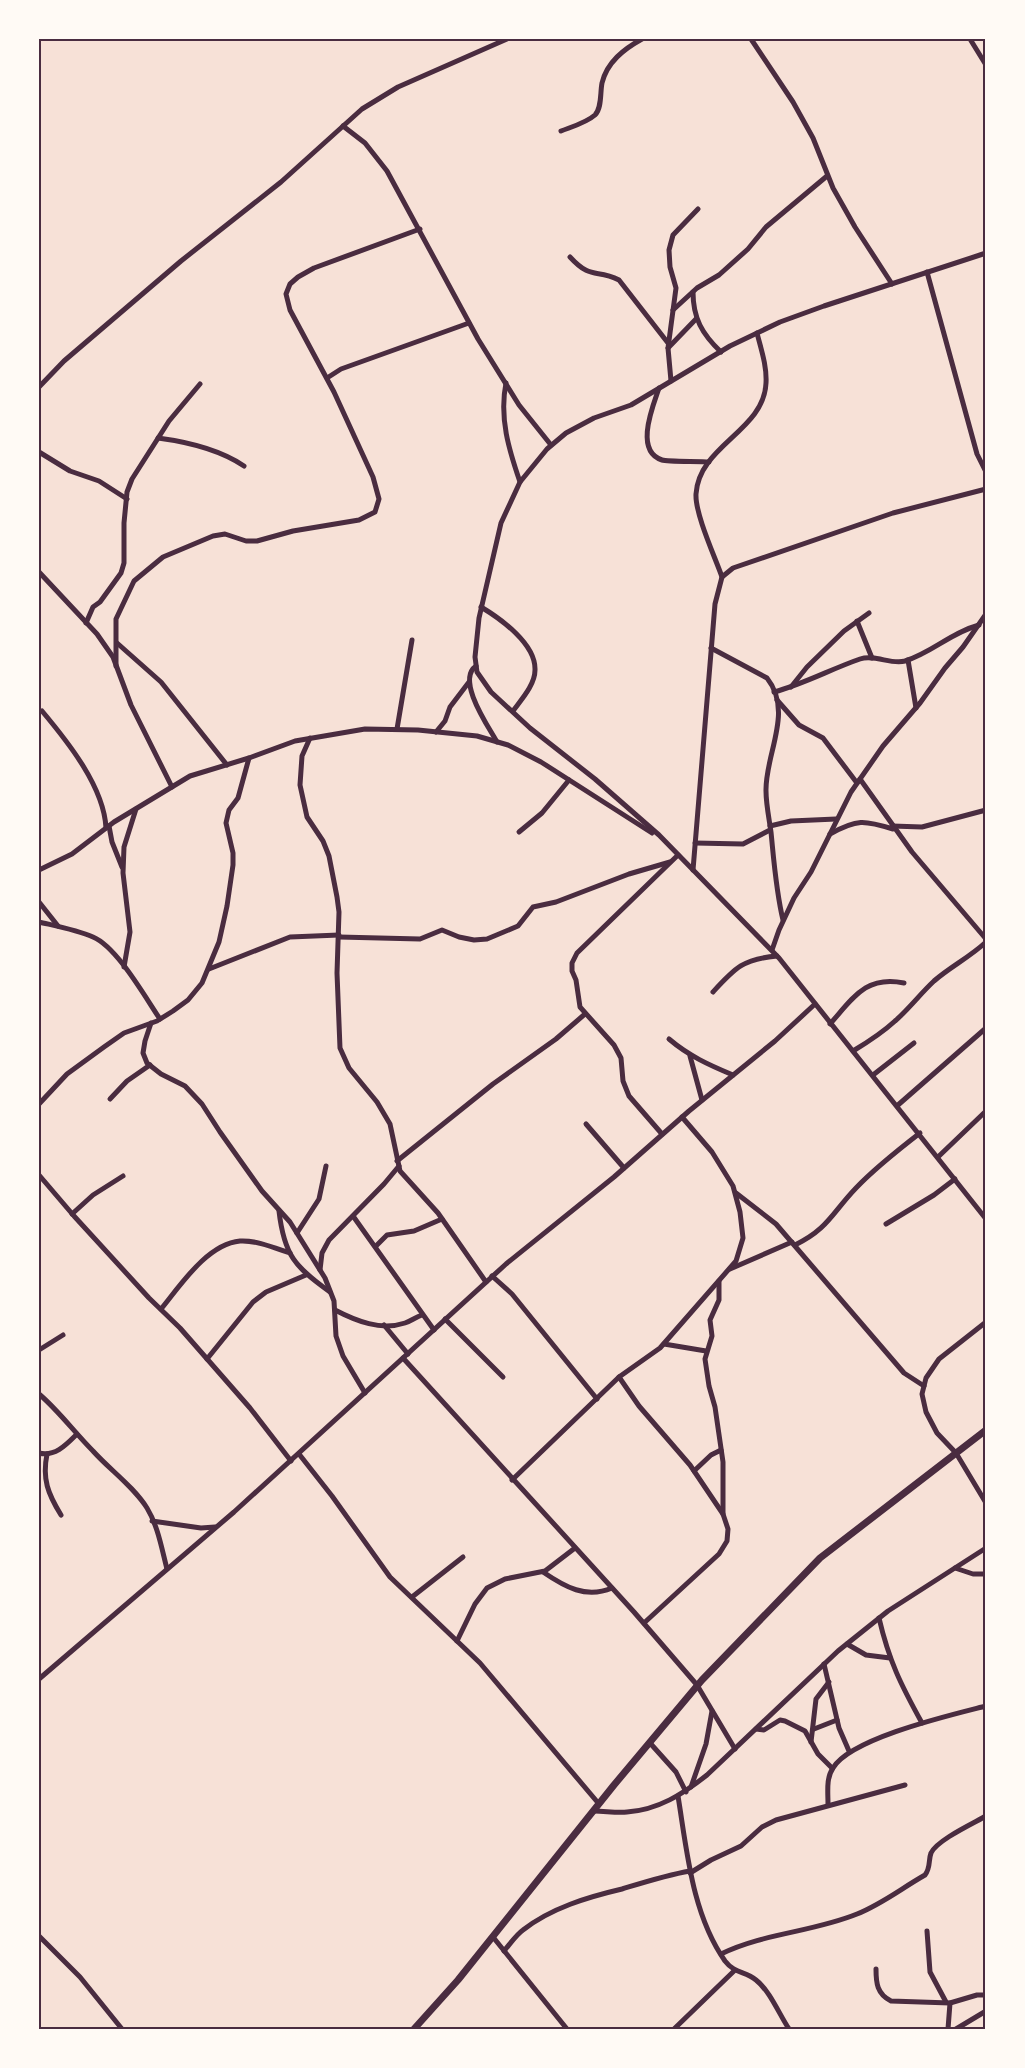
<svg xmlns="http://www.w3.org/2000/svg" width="1025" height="2068" font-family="Roboto,sans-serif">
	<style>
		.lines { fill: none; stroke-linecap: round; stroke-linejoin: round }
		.minor { stroke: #4a2c40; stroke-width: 5 }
		.tertiary { stroke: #4a2c40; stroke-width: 7 }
		.neatline { fill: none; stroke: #4a2c40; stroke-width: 2 }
	</style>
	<rect width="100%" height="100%" fill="#f7e1d7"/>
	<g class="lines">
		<g class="minor">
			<path d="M751,39L793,102L813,138L833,188L855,227L892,284"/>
			<path d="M970,39L986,65"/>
			<path d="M343,126L365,143L387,171L478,339L519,405L551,445"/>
			<path d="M561,131C571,127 586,123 595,115C602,108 600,93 602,83C607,62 624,49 642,39"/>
			<path d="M986,253L824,306L780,322L730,346L631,405L594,418L566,433L547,449L520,482L501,523L479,618L475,657L477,672L491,692L530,728L595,779L659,835L779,958L986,1219"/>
			<path d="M570,257C592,281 596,268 619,280L668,343"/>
			<path d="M927,272L977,454L986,472"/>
			<path d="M693,292C693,318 702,334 721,352"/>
			<path d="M673,310L697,288L719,275L748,249L766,227L827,176"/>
			<path d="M668,348L696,319"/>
			<path d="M327,378L341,369L469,323"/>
			<path d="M671,381L668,348L676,288L670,267L669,250L673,235L698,209"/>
			<path d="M506,383C499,418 509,450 520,482"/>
			<path d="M39,387L64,361L181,261L281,182L362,109L398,87L507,39"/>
			<path d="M659,388C653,406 634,451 662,460C668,462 700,461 709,462"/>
			<path d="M158,438C188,442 219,449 244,466"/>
			<path d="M39,452L70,471L99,481L127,499"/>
			<path d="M39,572L97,634L113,657L131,705L172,787"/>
			<path d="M722,577C715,557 695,514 696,494C699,445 764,431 766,383C767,366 761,349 757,333"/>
			<path d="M481,607C501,619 536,644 535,670C535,685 521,700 513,711"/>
			<path d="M857,621L872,658"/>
			<path d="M86,623L93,607L100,602L121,573L124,563V523L127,492L132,479L169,421L200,384"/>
			<path d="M117,643L161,682L227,765"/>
			<path d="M711,648L767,678C794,712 765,754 766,791C766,804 769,818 771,832C774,862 776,891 783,920"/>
			<path d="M908,660L916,708"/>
			<path d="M116,666V619L134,581L163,557L213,536L225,534L246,541H257L293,531L359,520L375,512L379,499L373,477L334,392L290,310L286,294L290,284L298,277L314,268L420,229"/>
			<path d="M476,666C456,680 488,726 497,742"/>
			<path d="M791,687L807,667L844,631L869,613"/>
			<path d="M774,692C804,684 831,669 860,659C875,654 891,665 905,661C933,652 950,633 979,625"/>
			<path d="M777,700L799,725L823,738L857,783"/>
			<path d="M42,711C68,742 104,787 106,828"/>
			<path d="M397,729L412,640"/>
			<path d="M436,732L445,721L450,707L469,682"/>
			<path d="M310,738L302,756L300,785L307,817L323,841L329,856L337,897L339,912L337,973L340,1048L349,1068L377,1102L390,1124L400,1171L438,1213L486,1282"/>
			<path d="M860,779L912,852L986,939"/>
			<path d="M109,826L112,842L122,867"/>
			<path d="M770,826L791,821L836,819"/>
			<path d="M892,826L922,827L986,810"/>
			<path d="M519,832L542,813L569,780"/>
			<path d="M830,834C857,819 864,820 893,829"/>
			<path d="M695,843L743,844L770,830"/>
			<path d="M39,870L72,854L114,822L190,776L249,758L295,741L365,729L418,730L477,736L508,745L541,762L652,833"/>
			<path d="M693,870L715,604L722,577L733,568L893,513L986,489"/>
			<path d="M39,902L58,926"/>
			<path d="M39,922C56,926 77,930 93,937C117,947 145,997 160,1019"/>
			<path d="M339,937L420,939L442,930L459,937L474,940L487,939L518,926L533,907L556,902L629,874L670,862"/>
			<path d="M772,950L779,930L794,898L811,872L851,792L883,746L920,703L945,668L963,647L986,614"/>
			<path d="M124,967L130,932L123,873L124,847L136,809"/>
			<path d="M209,969L290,937L339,935"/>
			<path d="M713,992C735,968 743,959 777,956"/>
			<path d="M151,1023L145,1041L143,1053L147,1063L161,1074L185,1086L202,1104L220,1132L262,1191L290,1222L325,1278L334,1301L336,1336L343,1356L365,1393"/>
			<path d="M830,1024C853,998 866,975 904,983"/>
			<path d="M669,1039C689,1056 709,1065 733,1075"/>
			<path d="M853,1051C868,1042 882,1033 895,1021C909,1009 920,994 934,981C950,967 970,957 986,942"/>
			<path d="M690,1056L702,1100"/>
			<path d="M873,1075L914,1043"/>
			<path d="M110,1099L127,1081L150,1065"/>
			<path d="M39,1104L67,1074L104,1047L124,1033L157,1021L173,1011L188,1000L202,983L219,942L227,906L233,865V853L226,823L229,810L238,798L249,758"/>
			<path d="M898,1105L986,1028"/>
			<path d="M586,1124L624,1168"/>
			<path d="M662,1134L629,1096L623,1081L621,1058L614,1045L580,1007L576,980L572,971V963L577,953L678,855"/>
			<path d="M938,1157L986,1111"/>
			<path d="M397,1161L493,1084L556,1039L585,1014"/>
			<path d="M39,1175L74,1216L149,1298L180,1328L250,1408L291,1461"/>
			<path d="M736,1193L776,1224L904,1373L924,1386"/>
			<path d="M279,1211C284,1255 295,1267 330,1292"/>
			<path d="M72,1214L93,1195L123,1176"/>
			<path d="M353,1216L434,1330"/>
			<path d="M886,1224L934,1195L955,1179"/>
			<path d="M297,1233L319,1199L326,1166"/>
			<path d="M795,1245C828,1229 832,1213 856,1188C875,1168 898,1150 920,1133"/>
			<path d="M376,1246L387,1235L414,1231L442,1219"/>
			<path d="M730,1269L792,1242"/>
			<path d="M320,1270L322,1253L329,1240L384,1184L399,1166"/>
			<path d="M492,1276L512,1294L597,1399"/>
			<path d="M719,1281V1300L710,1320L712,1336L705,1359L709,1386L715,1407L723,1462V1514"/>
			<path d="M161,1309C180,1286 207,1244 240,1241C256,1240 275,1248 290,1253"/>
			<path d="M335,1310C356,1321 381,1331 405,1323C411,1321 416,1317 422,1315"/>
			<path d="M445,1319L503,1377"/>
			<path d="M986,1322L939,1359L926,1378L922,1394L926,1412L937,1433L956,1453L986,1503"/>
			<path d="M384,1325L408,1354"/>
			<path d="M664,1344L706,1351"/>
			<path d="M39,1350L63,1335"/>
			<path d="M403,1358L634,1612L697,1685L735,1749"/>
			<path d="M207,1359L253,1302L266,1292L306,1275"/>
			<path d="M619,1377L639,1406L690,1465L723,1514L728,1529L727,1541L719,1554L644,1623"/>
			<path d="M39,1394C59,1411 74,1432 93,1451C110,1470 133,1486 147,1508C158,1526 162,1550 167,1569"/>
			<path d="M39,1453C55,1457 66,1445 77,1434"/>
			<path d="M47,1454C42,1479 48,1494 61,1515"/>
			<path d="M299,1454L332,1496L390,1577L480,1663L599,1804"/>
			<path d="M694,1471L711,1455L721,1450"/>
			<path d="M512,1480L619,1377L660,1348L736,1261L743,1238L740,1212L733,1186L712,1152L682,1117"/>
			<path d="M152,1521L201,1528L215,1527"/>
			<path d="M955,1568L973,1574H986"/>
			<path d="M543,1572C565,1587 586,1599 612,1588"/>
			<path d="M412,1597L463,1557"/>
			<path d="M879,1618C889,1661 901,1685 922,1723"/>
			<path d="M457,1641L475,1604L487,1588L505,1579L545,1571L575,1548"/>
			<path d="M847,1644L866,1655L890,1658"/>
			<path d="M824,1664L839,1728L849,1751"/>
			<path d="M39,1679L234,1512L506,1264L614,1177L689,1111L775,1041L815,1004"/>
			<path d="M756,1729L764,1730L780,1720L785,1721L805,1731L818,1754L832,1768"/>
			<path d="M814,1729L837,1720"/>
			<path d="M811,1742L816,1699L829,1682"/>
			<path d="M650,1743L676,1772L686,1792"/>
			<path d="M691,1787L706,1744L712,1711"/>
			<path d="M678,1796C687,1851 692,1914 725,1961C735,1974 745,1971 756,1980C770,1991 779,2014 789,2029"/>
			<path d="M828,1804C828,1792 826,1778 833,1768C851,1738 951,1715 986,1706"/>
			<path d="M594,1811C605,1811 616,1813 627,1812C658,1810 683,1794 707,1775L838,1651L888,1611L986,1548"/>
			<path d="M690,1873L711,1860L741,1846L762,1827L776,1820L905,1785"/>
			<path d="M927,1931L930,1972L946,2002"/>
			<path d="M39,1936L80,1977L122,2029"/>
			<path d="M493,1937L567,2029"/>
			<path d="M504,1951C510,1944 516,1935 523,1930C551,1908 588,1897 622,1889C645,1882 667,1875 690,1871"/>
			<path d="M721,1954C764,1933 813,1932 857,1914C882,1904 902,1888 925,1875C931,1867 928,1861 931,1853C937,1840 974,1823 986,1816"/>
			<path d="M876,1969C876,1983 877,1994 891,2001L950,2003L977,1995H986"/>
			<path d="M674,2029L734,1971"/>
			<path d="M948,2029L950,2003"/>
			<path d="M956,2029L986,2011"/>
		</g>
		<path class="tertiary" d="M414,2029L458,1980L614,1785L702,1680L820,1558L986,1430"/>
	</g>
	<rect width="1025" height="2068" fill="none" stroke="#fffaf5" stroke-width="81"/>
	<rect x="40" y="40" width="944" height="1988" class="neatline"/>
</svg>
